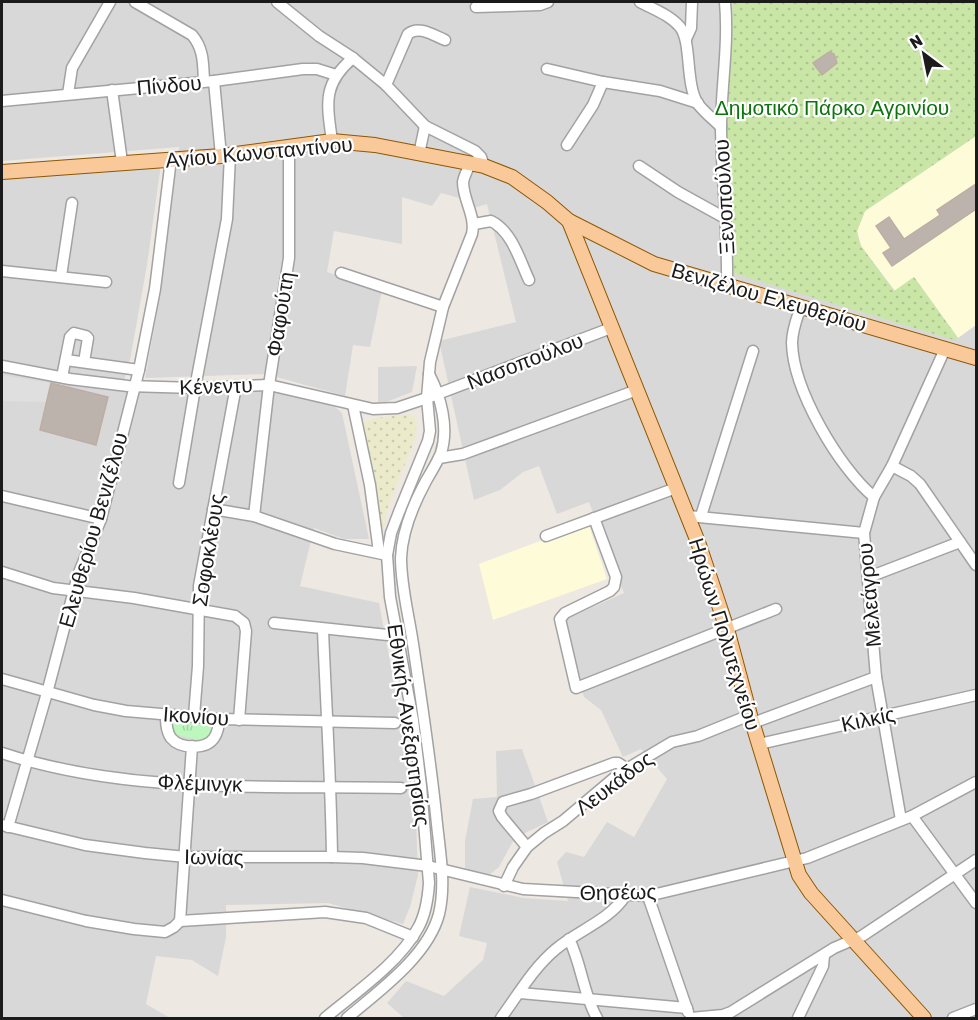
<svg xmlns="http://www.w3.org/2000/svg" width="978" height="1020" font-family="Rubik,sans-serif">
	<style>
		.residential { fill: #d9d8d8 }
		.education { fill: #fefbd8 }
		.farmland { fill: url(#farmland-dots) }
		.grass { fill: url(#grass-dots) }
		.park { fill: url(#park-tufts) }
		.parking { fill: #dfdfdf }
		.building { fill: #bdb3ad; stroke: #beada4; stroke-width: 1.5 }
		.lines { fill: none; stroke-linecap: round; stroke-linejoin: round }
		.minor-casing { stroke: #a2a2a2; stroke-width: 13 }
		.major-casing { stroke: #8e5704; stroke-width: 16 }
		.minor { stroke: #fff; stroke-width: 10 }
		.major { stroke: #f9c99a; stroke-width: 14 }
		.labels { text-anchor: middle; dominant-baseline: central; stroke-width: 4.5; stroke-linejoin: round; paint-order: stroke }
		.street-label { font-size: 21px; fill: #1b1b1b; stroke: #fff }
		.park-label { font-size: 21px; fill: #0e7410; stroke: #fff }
	</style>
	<defs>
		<pattern id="farmland-dots" width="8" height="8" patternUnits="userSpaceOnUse" patternTransform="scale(1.5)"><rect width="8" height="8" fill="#ebebcc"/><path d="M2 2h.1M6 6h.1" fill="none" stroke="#c9c9af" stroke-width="1.8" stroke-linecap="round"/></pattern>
		<pattern id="grass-dots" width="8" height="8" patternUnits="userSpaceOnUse" patternTransform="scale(1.5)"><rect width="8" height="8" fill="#cae6a7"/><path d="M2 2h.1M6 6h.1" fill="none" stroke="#adc58f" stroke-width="1.8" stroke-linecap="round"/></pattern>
		<pattern id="park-tufts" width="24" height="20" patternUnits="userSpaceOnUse" patternTransform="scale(1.5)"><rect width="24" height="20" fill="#bdf7be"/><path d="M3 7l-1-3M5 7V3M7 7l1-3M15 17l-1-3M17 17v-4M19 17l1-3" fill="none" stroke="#a2d3a3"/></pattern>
	</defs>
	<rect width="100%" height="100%" fill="#ede8e1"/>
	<g class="residential">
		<path d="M2,2H976V1018H404L387,1003L406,981L444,996L483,960L487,943L459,936L470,887L524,898L568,901L557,862L566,852L584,857L607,822L634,837L667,779L641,749L623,757L601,710L584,697L562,621L624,593L589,502L557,514L539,466L523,472L500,490L474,500L439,341L516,322L487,204L470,209L466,200L441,193L432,206L402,197V244L334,231L327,272L382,290L370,347L353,345L345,396L266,374L145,378L156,318L179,147L2,161Z"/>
		<path d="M161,164L147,265L130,360L121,392L262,385L335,407L342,413L369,539H344L314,528L300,586L379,603L410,767L416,821L418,875L410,907L403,924L328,903L226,905V937L218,976L192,960L156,956L146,1004L170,1018H2V176Z"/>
		<path d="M417,366L412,392L386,402H378V367Z"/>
		<path d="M522,749L548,822L525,833L512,843L499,867L489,875L465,869V841L473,799L497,797L496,751Z"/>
	</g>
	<g class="education">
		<path d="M976,136V325L958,338L914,277L895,291L861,246L857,231L865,211Z"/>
		<path d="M588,523L607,579L493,620L479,564Z"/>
	</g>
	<path class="farmland" d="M411,414L417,421L415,439L387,509L383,534L362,427L366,422L377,418Z"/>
	<path class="grass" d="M733,2H976V136L865,211L857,231L858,238L861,246L894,291L914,277L958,338L954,340L729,272L727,126Z"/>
	<path class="park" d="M170,719L213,723L214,729L206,739C194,739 182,739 172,731Z"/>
	<path class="parking" d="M2,375L51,383L47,402L2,401Z"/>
	<g class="building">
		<path d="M829,52L834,54L837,63L822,75L813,63Z"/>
		<path d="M976,184V209L892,266L883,253L891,248L876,226L889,217L904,239L940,215L937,210Z"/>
		<path d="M51,383L108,397L96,445L40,430Z"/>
	</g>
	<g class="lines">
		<g class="minor-casing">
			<g id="minor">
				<path d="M135,2L192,35C204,49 203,64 204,81"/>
				<path d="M277,2L319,36L353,58L386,85L425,126L475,151L481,157L484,166"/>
				<path d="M640,2C653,9 670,15 680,27C692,42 685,84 698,104C704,112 714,120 721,127"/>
				<path d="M725,2C729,44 721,87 721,129C722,181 728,233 727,285"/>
				<path d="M476,7L540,5L548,2"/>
				<path d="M686,39L691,28L692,2"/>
				<path d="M547,69L603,82L660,91L698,103"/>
				<path d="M214,81L221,156"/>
				<path d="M386,85L408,34C419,25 433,35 445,40"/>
				<path d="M112,90L122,162"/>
				<path d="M68,94L72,68L110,2"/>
				<path d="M2,101L214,81L303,69H317L336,75"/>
				<path d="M332,141C327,104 322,84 353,58"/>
				<path d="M567,145L593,105L603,82"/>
				<path d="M419,154L425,126"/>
				<path d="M639,166L678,192L725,218"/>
				<path d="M474,224L491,221C512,231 520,261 529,280"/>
				<path d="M2,271L106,282"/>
				<path d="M341,273L443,307"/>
				<path d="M61,276L72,203"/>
				<path d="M801,306C797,318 792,330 792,343C793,390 839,468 874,497"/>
				<path d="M66,360L139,370"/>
				<path d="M2,366L70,379L128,386L195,388L269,385L373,409L397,408L427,398L611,328"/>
				<path d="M62,377L70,337L74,333L86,336L88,338L84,362"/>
				<path d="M353,405L370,485L379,552"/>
				<path d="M439,458L463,454L637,390"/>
				<path d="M892,466L911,476L920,484L976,565"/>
				<path d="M179,483L195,388L227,219L230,155"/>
				<path d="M2,496L101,519"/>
				<path d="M213,509L254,516L335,544L387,555"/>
				<path d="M254,516L269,385L289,258V148"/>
				<path d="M688,516L864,533"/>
				<path d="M701,516L753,351"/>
				<path d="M594,518L616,577L614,587L610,591L565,613L560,619L576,688L776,609"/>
				<path d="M546,536L676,488"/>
				<path d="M2,572L53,588L134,598L235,616L244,623L246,631L239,720"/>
				<path d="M869,577L960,542"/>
				<path d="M274,623L397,636"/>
				<path d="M323,630C326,705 331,781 332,857"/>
				<path d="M2,679L94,705L126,711L219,719L395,723"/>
				<path d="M166,714C166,722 166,731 171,738C180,749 206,750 214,738C218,732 219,725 219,719"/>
				<path d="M194,716L198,666L199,586L236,386"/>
				<path d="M753,723L876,677"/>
				<path d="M759,744L976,695"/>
				<path d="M2,753C130,795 268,785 401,788"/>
				<path d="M912,816L976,903"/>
				<path d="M901,820L876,677L864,533L874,497L892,466L945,349"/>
				<path d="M2,825L85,845L145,853L186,857H332L363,858L428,866L523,889L648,896L807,858L912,816L976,782"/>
				<path d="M8,827L47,693L78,575L101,519L139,370L155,289L171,159"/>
				<path d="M527,847L502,817L499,811L503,802L531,794L614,763H618L627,769"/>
				<path d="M504,886L513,867L527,847L544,833L563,821L620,773L672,742L698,736L750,715"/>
				<path d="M648,896L688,1012"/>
				<path d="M2,900L86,921L134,929L165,932L174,927L180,921"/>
				<path d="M180,921L325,912L366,918L413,937"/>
				<path d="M180,921L192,746"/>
				<path d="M569,939C582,965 583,994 597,1018"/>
				<path d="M520,993L687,1008"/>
				<path d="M325,1018C355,993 399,963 418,928C426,914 428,898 429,883L421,786L413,720L390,597L387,555L391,533L399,512L428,441L430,431L427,398L430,362L443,307L472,234C476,216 463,200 463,182C464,176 468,169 470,163"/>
				<path d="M347,1018C379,991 428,956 439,914C446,885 440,853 437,824C431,764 422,704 413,644C409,616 401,587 401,558C402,531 413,505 426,481C431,472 437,463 441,453C449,428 441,397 429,374"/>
				<path d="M501,1018C518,995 533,968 556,949C577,931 610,920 625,896"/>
				<path d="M691,1018L723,1015L731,1012L834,948L862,936L976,860"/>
				<path d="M798,1018L823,966L824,955"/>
				<path d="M953,1018L976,1009"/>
			</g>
		</g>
		<g class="major-casing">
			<g id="major">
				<path d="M2,172L221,156L332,141L375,145L484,166L512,177L547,202L569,221L654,264L976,358"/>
				<path d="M569,221L698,542L727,629L750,715L799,875L811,893L924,1018"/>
			</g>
		</g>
		<use href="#minor" class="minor"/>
		<use href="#major" class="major"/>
	</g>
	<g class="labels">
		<g class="street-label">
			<text transform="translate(169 85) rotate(-5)">Πίνδου</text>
			<text transform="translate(259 152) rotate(-5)">Αγίου Κωνσταντίνου</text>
			<text transform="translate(724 197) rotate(-93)">Ξενοπούλου</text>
			<text transform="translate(769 297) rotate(16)">Βενιζέλου Ελευθερίου</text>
			<text transform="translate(280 314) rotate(-81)">Φαφούτη</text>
			<text transform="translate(525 361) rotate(-21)">Νασοπούλου</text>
			<text transform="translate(216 386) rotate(-2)">Κένεντυ</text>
			<text transform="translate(93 530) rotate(-74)">Ελευθερίου Βενιζέλου</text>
			<text transform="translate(208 550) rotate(-81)">Σοφοκλέους</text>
			<text transform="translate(869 595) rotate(-95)">Μελεάγρου</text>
			<text transform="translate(725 634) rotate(73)">Ηρώων Πολυτεχνείου</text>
			<text transform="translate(196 716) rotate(4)">Ικονίου</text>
			<text transform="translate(868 719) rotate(-12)">Κιλκίς</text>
			<text transform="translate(409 725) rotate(82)">Εθνικής Ανεξαρτησίας</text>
			<text transform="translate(200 783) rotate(2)">Φλέμινγκ</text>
			<text transform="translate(614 783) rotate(-37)">Λευκάδος</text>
			<text transform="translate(214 857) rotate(1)">Ιωνίας</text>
			<text transform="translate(618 892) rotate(-1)">Θησέως</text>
		</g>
		<g class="park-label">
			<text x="832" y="107">Δημοτικό Πάρκο Αγρινίου</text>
		</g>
	</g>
	<rect width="978" height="1020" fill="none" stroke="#1b1b1b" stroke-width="6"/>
	<g transform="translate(924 54) rotate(328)" stroke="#ffffff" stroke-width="4.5" paint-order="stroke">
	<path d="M0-4.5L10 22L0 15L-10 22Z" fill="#1b1b1b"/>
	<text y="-9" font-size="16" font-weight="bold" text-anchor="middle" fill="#1b1b1b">N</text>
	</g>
</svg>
